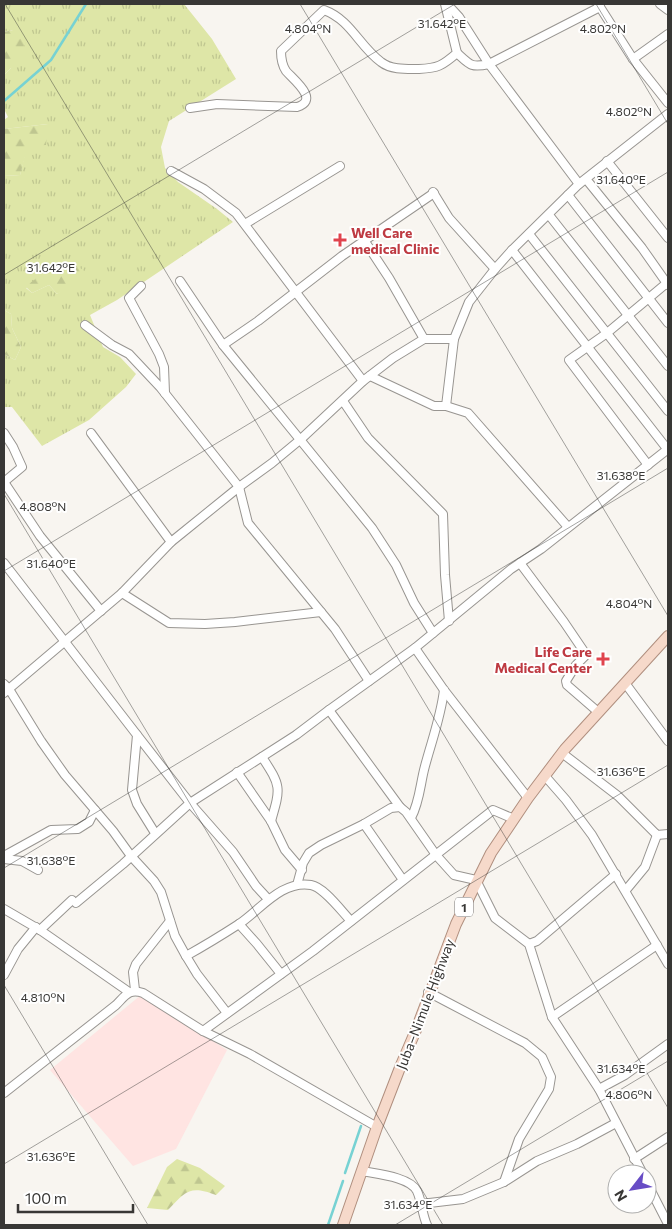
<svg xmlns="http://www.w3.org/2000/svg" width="672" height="1229" font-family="Commissioner,sans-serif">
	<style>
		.commercial { fill: #ffe4e2 }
		.grass { fill: url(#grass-tufts); fill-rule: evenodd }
		.forest { fill: url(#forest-firs) }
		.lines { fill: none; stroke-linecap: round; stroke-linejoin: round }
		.stream { stroke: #77d2d3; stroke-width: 2.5 }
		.minor-casing { stroke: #989591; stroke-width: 10 }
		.major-casing { stroke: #b08f7f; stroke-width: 12 }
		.minor { stroke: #fff; stroke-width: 8 }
		.major { stroke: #f6d9ca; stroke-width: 10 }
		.ticks { fill: none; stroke: #383735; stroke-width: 1; stroke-opacity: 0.45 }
		.health-dot { fill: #e0444e; stroke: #fff; stroke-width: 2 }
		.labels { text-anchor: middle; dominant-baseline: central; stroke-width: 4; stroke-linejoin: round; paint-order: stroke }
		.shield { fill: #fff; stroke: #747372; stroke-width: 1 }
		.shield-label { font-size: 12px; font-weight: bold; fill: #383735 }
		.health-label { font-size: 14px; font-weight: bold; fill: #be3a42; stroke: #fff; text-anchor: start }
		.street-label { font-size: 14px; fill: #383735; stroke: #fff }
		.ticks-label { font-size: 12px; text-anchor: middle; fill: #383735; stroke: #fff; stroke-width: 4; stroke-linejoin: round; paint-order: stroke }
	</style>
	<defs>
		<pattern id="grass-tufts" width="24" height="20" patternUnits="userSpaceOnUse" patternTransform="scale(1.25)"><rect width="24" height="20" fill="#dee6a7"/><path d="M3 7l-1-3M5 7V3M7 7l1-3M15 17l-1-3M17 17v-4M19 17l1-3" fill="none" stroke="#bfc690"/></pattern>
		<pattern id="forest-firs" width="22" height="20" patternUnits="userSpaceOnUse" patternTransform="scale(1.25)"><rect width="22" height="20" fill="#dee6a7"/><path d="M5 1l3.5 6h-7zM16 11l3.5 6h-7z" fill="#bfc690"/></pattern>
	</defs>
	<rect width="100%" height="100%" fill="#f8f5f0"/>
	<path class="commercial" d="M141,995L227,1050L176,1149L133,1166L50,1070Z"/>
	<path class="grass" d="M4,4H184L212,39L236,79L169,121L161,147L165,168L178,182L217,209L233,222L117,300L90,315L103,347L120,357L136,374L126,387L89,420L42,446L12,407H4V354L15,360L21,347L12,328L11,314L4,310V176L20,175L27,146L48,124L4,129V120L8,117L4,109V75L11,68L13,30L4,32ZM85,272L57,294L49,285L32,293L26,288Z"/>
	<g class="forest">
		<path d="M13,30L21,34L26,43L11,68L4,75V32Z"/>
		<path d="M48,124L46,145L28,146L20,175L4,176V129Z"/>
		<path d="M74,264L86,272L71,286L57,294L49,285L32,293L26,287C39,273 56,269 74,264Z"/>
		<path d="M4,310L11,314L12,328L21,347L15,360L4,354Z"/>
		<path d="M177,1159L200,1168L225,1186L216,1195C190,1185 186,1191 168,1210L147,1208L167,1167Z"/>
	</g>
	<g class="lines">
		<g class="stream">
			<path d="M4,101L51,60L86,4"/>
			<path d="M345,1173L361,1126"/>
			<path d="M328,1225L343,1181"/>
		</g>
		<g class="minor-casing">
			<g id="minor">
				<path d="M447,4L459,17L489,64L579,184"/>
				<path d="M598,4L633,59L668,103"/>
				<path d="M660,4L668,10"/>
				<path d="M457,53C470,65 471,68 489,64L600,7"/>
				<path d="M633,59L668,34"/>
				<path d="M190,108L217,104L297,107C320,100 294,80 286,71C282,65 281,58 281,51L324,10C351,20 359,46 381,62C391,70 407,69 419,69C438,68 442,66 457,53L445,4"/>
				<path d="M607,161L668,238"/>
				<path d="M171,171L204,189L236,213L363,381"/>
				<path d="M586,179L642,248L668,285"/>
				<path d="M433,192L449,218L495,269"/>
				<path d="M568,195L668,323"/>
				<path d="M549,215L668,366"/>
				<path d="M245,224L340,166"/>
				<path d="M529,234L668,411"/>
				<path d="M364,240L389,278L424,339"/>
				<path d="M512,250L668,450"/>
				<path d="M180,281L223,345L372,528L396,565L414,603L433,633"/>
				<path d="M141,286L129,298L159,354L164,367L165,393"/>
				<path d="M85,325L112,345L129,354L160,387L239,487L248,523L335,629L369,681"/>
				<path d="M223,345L258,321L342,256L434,193"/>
				<path d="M370,376L434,406H446L468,413L568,527"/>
				<path d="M343,401L368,438L443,514L445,575L449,621"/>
				<path d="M446,406L454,339L469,302L495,269L512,250L579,184L668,114"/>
				<path d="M4,433L13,447L22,467L4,482"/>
				<path d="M91,433L171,542"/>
				<path d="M648,465L569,360L607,333L668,282"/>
				<path d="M4,482L40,536L101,611"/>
				<path d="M4,563L137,735L132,790L137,804L155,833"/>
				<path d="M520,563L564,622L585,653V656L576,665L566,681L567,685L597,711"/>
				<path d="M122,593L169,623L205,624L235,622L321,612"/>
				<path d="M415,648L444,690L528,798"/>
				<path d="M625,683L668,741"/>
				<path d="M4,684L9,689L41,741L65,775L113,831L131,856L154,881L161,892L175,936L186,956L197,974L227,1013"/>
				<path d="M4,693L122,593L171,542L239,487L272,463L301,439L363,381L393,358L424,339H454"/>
				<path d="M329,710L400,807"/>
				<path d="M137,735L190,803L233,852L256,886L268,899"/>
				<path d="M562,753L618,796L657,835L668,834"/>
				<path d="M262,757C281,786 281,787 271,821"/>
				<path d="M237,772L271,821L285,850L302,870"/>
				<path d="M545,776L566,800L592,835L668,964"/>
				<path d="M411,818C420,801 420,784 425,766C432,740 441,716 444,690"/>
				<path d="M364,824L403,880"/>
				<path d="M4,856L51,830L78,829L89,822L95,810"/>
				<path d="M4,859L22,861L38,870"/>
				<path d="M297,885L303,863L309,853L321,845L364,824L391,808L400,807L406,812L436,855L454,875L476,880L495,918L529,944L552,1017L599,1089L643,1174"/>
				<path d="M626,890L645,867L657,835"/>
				<path d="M76,903L123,864L190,803L296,735L329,710L415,648L511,569L541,549L668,449"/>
				<path d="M4,909L40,930L129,992"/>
				<path d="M239,924L257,944L281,974"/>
				<path d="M40,930L72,900"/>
				<path d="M529,944L537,941L616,874"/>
				<path d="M186,956C204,946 222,935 239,924C261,909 282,880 311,885C324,887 342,912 351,921"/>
				<path d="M4,975L18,949L36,927"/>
				<path d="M135,990L133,972L136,964L170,921"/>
				<path d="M428,992L525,1043L542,1057L551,1077L549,1089L519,1139L504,1182"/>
				<path d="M552,1017L657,945"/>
				<path d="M203,1031L313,951L493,810L514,819"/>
				<path d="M599,1089L625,1075L668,1044"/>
				<path d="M4,1093L116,1005C125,996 129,988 143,993L203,1031L250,1054L377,1127"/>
				<path d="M634,1159L668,1137"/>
				<path d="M362,1171C377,1174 410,1177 417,1191C422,1202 422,1214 427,1225"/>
				<path d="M647,1183L668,1224"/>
				<path d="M421,1204L463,1199L504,1182L537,1161L577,1144L616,1123"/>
			</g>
		</g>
		<g class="major-casing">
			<path id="major" d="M343,1225L377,1127L401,1065L416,1030L456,924L491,853L528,798L565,749L668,636"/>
		</g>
		<use href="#minor" class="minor"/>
		<use href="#major" class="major"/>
	</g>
	<path class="ticks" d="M5,4L668,1108M300,4L668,616M596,4L668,124M4,275L455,4M4,494L443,1225M4,571L668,172M4,868L668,468M4,985L148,1225M4,1164L668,765M395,1225L668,1061"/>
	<g class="health-dot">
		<path d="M337.5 232.5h5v5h5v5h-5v5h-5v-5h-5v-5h5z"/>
		<path d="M600.5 651.5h5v5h5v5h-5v5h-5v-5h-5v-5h5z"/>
	</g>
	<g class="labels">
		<rect class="shield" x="455" y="897.5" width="18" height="19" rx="4"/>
		<g class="shield-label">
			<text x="464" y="907">1</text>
		</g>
		<g class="health-label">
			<text x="351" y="232">Well Care<tspan x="351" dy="16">medical Clinic</tspan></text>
			<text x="592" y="651" text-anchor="end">Life Care<tspan x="592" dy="16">Medical Center</tspan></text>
		</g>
		<g class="street-label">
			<text transform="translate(425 1004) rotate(-69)">Juba–Nimule Highway</text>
		</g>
	</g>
	<g class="ticks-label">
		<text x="442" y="28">31.642°E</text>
		<text x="603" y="33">4.802°N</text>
		<text x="308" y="33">4.804°N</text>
		<text x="629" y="116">4.802°N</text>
		<text x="621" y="184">31.640°E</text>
		<text x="51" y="272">31.642°E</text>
		<text x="621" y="480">31.638°E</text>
		<text x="43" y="511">4.808°N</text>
		<text x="51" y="568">31.640°E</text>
		<text x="629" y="608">4.804°N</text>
		<text x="621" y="776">31.636°E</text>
		<text x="51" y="865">31.638°E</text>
		<text x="43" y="1002">4.810°N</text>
		<text x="621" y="1073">31.634°E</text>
		<text x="629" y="1099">4.806°N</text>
		<text x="51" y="1161">31.636°E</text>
		<text x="408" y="1209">31.634°E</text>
	</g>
	<rect width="672" height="1229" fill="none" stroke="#383735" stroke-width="10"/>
	<g transform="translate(632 1189) rotate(239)"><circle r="24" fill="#ffffff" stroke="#afafae"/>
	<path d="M0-4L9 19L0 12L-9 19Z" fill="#674cc5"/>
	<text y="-8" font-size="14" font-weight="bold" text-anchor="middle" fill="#383735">N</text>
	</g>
	<path d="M18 1204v8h115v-8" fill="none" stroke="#383735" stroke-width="2.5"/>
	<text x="25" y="1204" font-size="15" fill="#383735" stroke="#ffffff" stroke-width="4" paint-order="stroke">100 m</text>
</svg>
